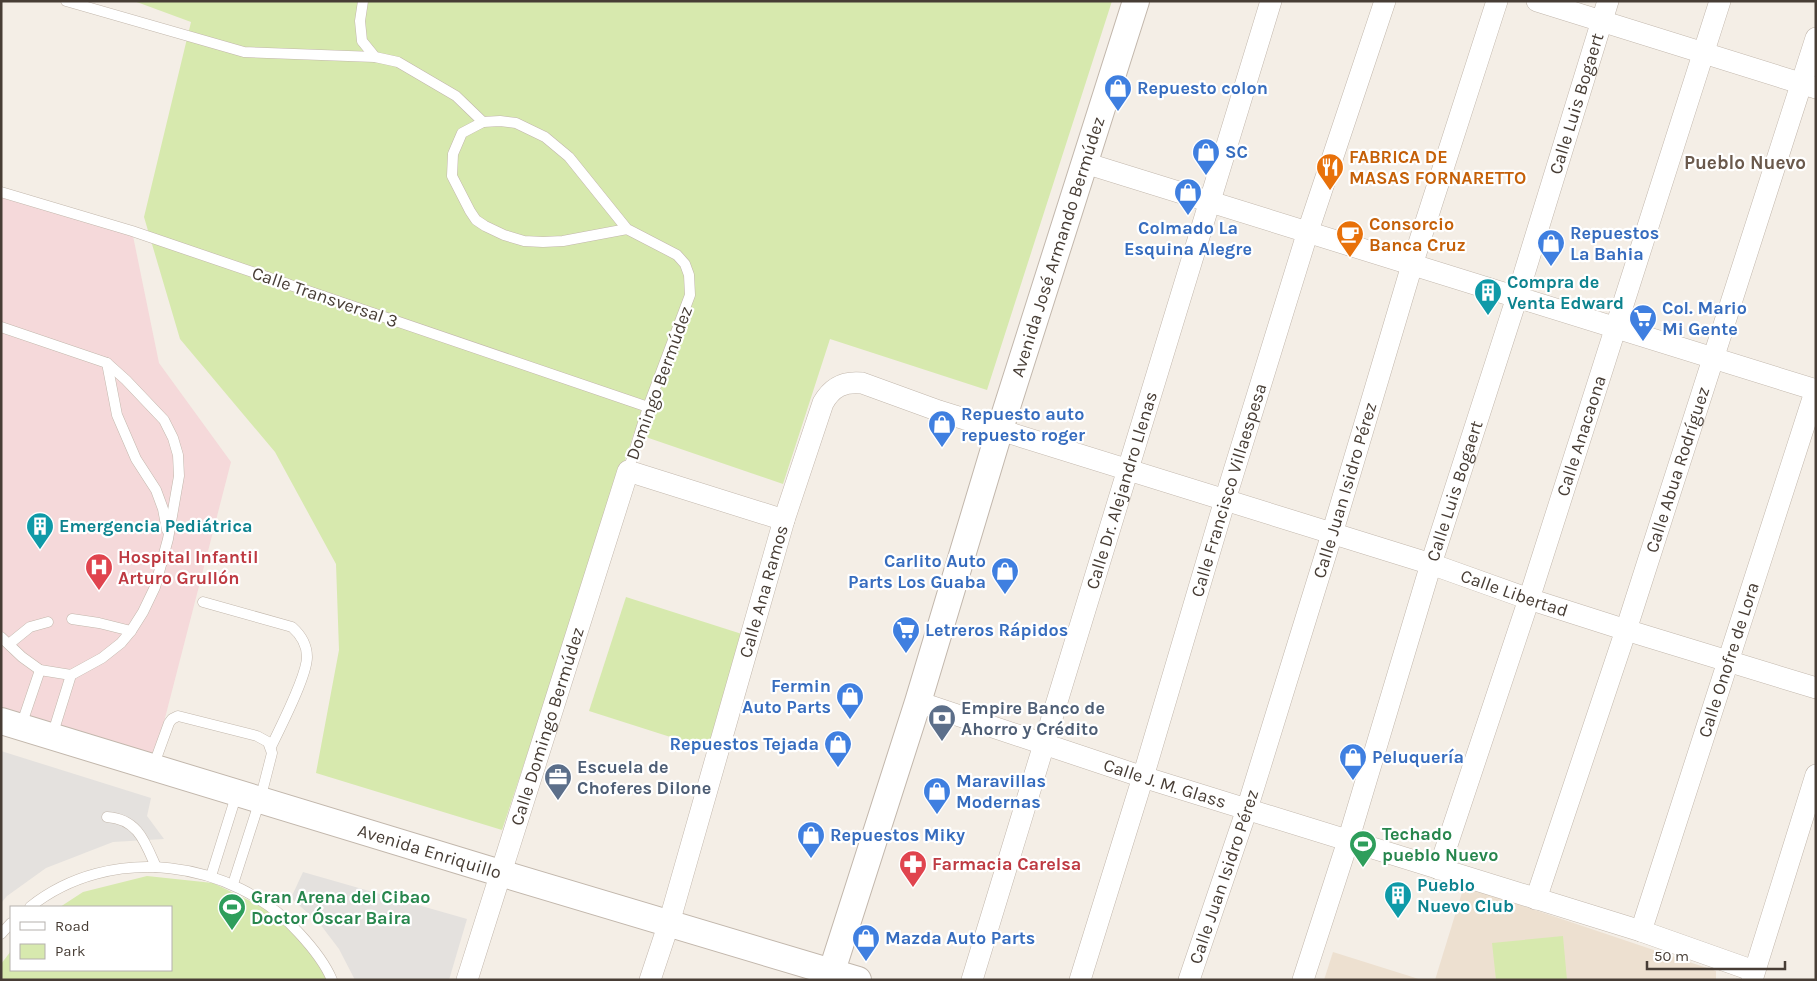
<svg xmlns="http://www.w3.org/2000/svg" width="1817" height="981" font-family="Karla,sans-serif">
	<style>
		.education { fill: #ede0d0 }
		.medical { fill: #f5d9da }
		.green { fill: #d7e9ae }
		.parking { fill: #e4e1de }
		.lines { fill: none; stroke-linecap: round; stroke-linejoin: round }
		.service-casing { stroke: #c2b7ac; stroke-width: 11 }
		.minor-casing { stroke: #c2b7ac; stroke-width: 22 }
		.tertiary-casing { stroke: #c2b7ac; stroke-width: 28 }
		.service { stroke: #fff; stroke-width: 10 }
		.minor { stroke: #fff; stroke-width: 21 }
		.tertiary { stroke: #fff; stroke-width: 26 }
		.labels { text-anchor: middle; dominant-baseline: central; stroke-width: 4.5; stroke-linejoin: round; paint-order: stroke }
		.shop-label { font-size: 18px; font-weight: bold; fill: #366cbe; stroke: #fff; text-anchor: start }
		.street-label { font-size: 18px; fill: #473d35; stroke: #fff }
		.food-label { font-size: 18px; font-weight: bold; fill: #c56008; stroke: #fff; text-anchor: start }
		.culture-label { font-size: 18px; font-weight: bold; fill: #0d838f; stroke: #fff; text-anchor: start }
		.health-label { font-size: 18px; font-weight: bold; fill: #be3a42; stroke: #fff; text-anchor: start }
		.service-label { font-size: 18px; font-weight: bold; fill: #4e5e75; stroke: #fff; text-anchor: start }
		.leisure-label { font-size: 18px; font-weight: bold; fill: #27864d; stroke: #fff; text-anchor: start }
		.neighbourhood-label { font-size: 19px; font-weight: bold; fill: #6a594c; stroke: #fff }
	</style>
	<rect width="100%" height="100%" fill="#f4eee6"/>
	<g class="education">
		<path d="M1464,886L1716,971V980H1435Z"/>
		<path d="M1333,952L1422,980H1324Z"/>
	</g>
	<path class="medical" d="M1,192L132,231L159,363L231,462L156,753L149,766L1,721Z"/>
	<g class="green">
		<path d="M134,1H1112L987,390L830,339L783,484L634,433L502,830L316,773L339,650L336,564L275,452L180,339L144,217L191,22Z"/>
		<path d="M626,597L745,635L708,749L589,711Z"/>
		<path d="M147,876L213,883L273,912L320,959L330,980H1V964L11,951V970H171V907H60L83,892Z"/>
		<path d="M1563,936L1567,980H1496L1492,943Z"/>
	</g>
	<g class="parking">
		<path d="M1,751L151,798L147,816L164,839L113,842L46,868L7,896L1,903Z"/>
		<path d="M303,872L467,919L449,980H355L339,949L320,924L291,898Z"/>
	</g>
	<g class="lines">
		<g class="service-casing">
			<g id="service">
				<path d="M66,1L244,52L375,57"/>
				<path d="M363,1L360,21L362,41L375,57L398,62L456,96L483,122"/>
				<path d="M1,192L132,231L648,407"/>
				<path d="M627,229L569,157L545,137L516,123L500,121L483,122L462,133L453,154L452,176L470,211L476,220L485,226L504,235L524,241L543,242L563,241L627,229L677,255L685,264L689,275L690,295L648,407L628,471"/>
				<path d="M1,327L107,363L126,380L164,420L173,438L178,455L179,476L168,539L155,587L143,612L131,631L121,643L102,658L71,675L52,736"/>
				<path d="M107,363L117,415L136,459L156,490L163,509L167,530"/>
				<path d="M203,602L292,627C301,635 307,644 307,657C307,676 280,728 271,747"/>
				<path d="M72,619L99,623L131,631"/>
				<path d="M1,637L22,657L40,670L71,675"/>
				<path d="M9,644L30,627L48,622"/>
				<path d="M21,726L40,670"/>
				<path d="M153,767L169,723L172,719L178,716L257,736L268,742L272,753L260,800L233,884"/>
				<path d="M107,817C138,819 145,842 156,867"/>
				<path d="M211,876L237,793"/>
				<path d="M30,907C110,843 233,859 299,933C312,947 325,963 332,980"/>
				<path d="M1,934L11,923"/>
			</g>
		</g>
		<g class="minor-casing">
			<g id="minor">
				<path d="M1537,1L1816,88"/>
				<path d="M1085,163L1816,390"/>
				<path id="s1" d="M918,702L1143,777L1641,931L1754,971"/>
				<path id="s2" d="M1439,869L1529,599L1720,1"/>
				<path id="s3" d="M1536,899L1626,630L1816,38"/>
				<path id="s4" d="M1641,931L1816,389"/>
				<path id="s5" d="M467,980L628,471L784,520"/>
				<path id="s6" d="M650,980L669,923L784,520L823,403C832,387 844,381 862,383L939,411L1431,564L1529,599L1626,630L1816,688"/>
				<path id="s7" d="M972,980L1271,1"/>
				<path id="s8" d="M1080,980L1143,777L1225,500L1308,231L1385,1"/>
				<path id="s9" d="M1189,980L1247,809L1332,534L1412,265L1497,1"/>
				<path id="s10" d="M1303,980L1348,841L1431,564L1517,297L1608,1"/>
				<path d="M1752,980L1816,775"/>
			</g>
		</g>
		<g class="tertiary-casing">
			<g id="tertiary">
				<path id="s11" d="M1,721L500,873L858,980"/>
				<path id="s12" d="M829,980L918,702L1000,429L1136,1"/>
			</g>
		</g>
		<use href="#service" class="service"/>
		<use href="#minor" class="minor"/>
		<use href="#tertiary" class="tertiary"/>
	</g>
	<defs>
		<g id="shop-pin" transform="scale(1.4375)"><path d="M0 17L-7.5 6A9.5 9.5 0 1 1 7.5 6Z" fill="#3f7fe0" stroke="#fff"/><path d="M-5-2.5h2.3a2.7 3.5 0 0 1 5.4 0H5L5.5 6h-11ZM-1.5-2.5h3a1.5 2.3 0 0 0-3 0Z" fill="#fff"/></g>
		<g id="restaurant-pin" transform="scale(1.4375)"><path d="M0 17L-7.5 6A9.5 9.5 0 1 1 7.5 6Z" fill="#e8710a" stroke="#fff"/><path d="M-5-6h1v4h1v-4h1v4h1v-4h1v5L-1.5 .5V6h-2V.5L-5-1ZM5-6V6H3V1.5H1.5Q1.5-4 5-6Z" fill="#fff"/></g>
		<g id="cafe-pin" transform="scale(1.4375)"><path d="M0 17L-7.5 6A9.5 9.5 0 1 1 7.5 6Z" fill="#e8710a" stroke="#fff"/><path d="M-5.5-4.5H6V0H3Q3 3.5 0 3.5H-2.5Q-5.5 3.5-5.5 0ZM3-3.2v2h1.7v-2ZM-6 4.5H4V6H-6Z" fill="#fff"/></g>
		<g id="building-pin" transform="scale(1.4375)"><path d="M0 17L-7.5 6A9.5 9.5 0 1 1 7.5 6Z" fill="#0f9aa8" stroke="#fff"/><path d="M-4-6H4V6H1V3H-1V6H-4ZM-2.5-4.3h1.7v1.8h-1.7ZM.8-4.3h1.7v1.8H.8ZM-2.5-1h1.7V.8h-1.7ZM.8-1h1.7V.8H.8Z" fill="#fff"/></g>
		<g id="supermarket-pin" transform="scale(1.4375)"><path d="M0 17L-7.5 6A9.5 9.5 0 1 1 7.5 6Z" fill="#3f7fe0" stroke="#fff"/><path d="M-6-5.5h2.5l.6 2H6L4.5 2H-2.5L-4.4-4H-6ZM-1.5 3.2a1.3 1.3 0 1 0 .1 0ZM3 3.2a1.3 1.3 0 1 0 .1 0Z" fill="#fff"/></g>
		<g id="hospital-pin" transform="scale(1.4375)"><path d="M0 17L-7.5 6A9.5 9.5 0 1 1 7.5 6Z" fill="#e0444e" stroke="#fff"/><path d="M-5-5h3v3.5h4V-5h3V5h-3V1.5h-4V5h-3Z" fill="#fff"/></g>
		<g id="bank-pin" transform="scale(1.4375)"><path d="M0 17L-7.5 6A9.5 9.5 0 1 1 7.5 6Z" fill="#5c6f8a" stroke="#fff"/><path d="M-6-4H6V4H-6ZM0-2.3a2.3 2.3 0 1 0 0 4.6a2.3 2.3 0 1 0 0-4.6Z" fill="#fff"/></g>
		<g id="office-pin" transform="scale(1.4375)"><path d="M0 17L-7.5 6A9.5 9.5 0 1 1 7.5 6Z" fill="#5c6f8a" stroke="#fff"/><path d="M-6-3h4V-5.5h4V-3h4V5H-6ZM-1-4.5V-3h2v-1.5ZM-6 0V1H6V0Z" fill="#fff"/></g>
		<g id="stadium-pin" transform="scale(1.4375)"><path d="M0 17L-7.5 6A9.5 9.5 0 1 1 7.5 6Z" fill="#2e9e5b" stroke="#fff"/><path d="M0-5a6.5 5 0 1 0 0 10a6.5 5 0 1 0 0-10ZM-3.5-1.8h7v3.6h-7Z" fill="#fff"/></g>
		<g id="pharmacy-pin" transform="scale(1.4375)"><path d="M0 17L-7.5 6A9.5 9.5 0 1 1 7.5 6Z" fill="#e0444e" stroke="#fff"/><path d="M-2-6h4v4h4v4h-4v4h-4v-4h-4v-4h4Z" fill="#fff"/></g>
	</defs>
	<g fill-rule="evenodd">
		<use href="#shop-pin" x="1118" y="88"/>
		<use href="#shop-pin" x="1206" y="152"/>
		<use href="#restaurant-pin" x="1330" y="167"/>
		<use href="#shop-pin" x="1188" y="192"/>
		<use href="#cafe-pin" x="1350" y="234"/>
		<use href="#shop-pin" x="1551" y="243"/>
		<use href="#building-pin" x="1488" y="292"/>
		<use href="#supermarket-pin" x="1643" y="318"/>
		<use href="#shop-pin" x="942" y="424"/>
		<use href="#building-pin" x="40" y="526"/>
		<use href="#hospital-pin" x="99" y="567"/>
		<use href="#shop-pin" x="1005" y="571"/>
		<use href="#supermarket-pin" x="906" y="630"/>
		<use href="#shop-pin" x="850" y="696"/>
		<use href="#bank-pin" x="942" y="718"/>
		<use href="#shop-pin" x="838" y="744"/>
		<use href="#shop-pin" x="1353" y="757"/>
		<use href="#office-pin" x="558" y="777"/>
		<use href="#shop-pin" x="937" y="791"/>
		<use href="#shop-pin" x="811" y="835"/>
		<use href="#stadium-pin" x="1363" y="844"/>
		<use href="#pharmacy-pin" x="913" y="864"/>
		<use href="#building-pin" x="1398" y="895"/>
		<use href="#stadium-pin" x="232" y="907"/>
		<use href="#shop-pin" x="866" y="938"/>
	</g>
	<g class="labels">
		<g class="shop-label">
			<text x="1137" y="88">Repuesto colon</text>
			<text x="1225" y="152">SC</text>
			<text x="1188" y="228" text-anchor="middle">Colmado La<tspan x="1188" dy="21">Esquina Alegre</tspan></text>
			<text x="1570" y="233">Repuestos<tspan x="1570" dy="21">La Bahia</tspan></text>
			<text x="1662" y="308">Col. Mario<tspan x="1662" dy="21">Mi Gente</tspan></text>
			<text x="961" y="414">Repuesto auto<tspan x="961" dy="21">repuesto roger</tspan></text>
			<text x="986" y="561" text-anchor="end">Carlito Auto<tspan x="986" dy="21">Parts Los Guaba</tspan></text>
			<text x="925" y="630">Letreros Rápidos</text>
			<text x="831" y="686" text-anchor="end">Fermin<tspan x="831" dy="21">Auto Parts</tspan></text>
			<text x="819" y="744" text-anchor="end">Repuestos Tejada</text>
			<text x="1372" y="757">Peluquería</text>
			<text x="956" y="781">Maravillas<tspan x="956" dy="21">Modernas</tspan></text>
			<text x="830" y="835">Repuestos Miky</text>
			<text x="885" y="938">Mazda Auto Parts</text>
		</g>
		<g class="street-label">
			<text stroke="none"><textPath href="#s10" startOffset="918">Calle Luis Bogaert</textPath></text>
			<text stroke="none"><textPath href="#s12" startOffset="768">Avenida José Armando Bermúdez</textPath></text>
			<text transform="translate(325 297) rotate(19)">Calle Transversal 3</text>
			<text transform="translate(659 383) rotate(-70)">Domingo Bermúdez</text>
			<text stroke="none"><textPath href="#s2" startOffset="456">Calle Anacaona</textPath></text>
			<text stroke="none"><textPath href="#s3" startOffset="452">Calle Abua Rodríguez</textPath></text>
			<text stroke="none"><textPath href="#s8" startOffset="512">Calle Francisco Villaespesa</textPath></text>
			<text stroke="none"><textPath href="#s7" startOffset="512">Calle Dr. Alejandro Llenas</textPath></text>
			<text stroke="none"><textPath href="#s10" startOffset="512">Calle Luis Bogaert</textPath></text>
			<text stroke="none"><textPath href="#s9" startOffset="514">Calle Juan Isidro Pérez</textPath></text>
			<text stroke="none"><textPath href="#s6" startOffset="405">Calle Ana Ramos</textPath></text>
			<text stroke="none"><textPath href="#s6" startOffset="1335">Calle Libertad</textPath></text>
			<text stroke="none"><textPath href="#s4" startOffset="285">Calle Onofre de Lora</textPath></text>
			<text stroke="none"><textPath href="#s5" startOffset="266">Calle Domingo Bermúdez</textPath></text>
			<text stroke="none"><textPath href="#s1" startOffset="260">Calle J. M. Glass</textPath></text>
			<text stroke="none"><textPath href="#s11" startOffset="448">Avenida Enriquillo</textPath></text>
			<text stroke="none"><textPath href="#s9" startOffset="109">Calle Juan Isidro Pérez</textPath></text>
		</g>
		<g class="food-label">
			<text x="1349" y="157">FABRICA DE<tspan x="1349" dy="21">MASAS FORNARETTO</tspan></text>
			<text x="1369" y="224">Consorcio<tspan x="1369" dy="21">Banca Cruz</tspan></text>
		</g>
		<g class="culture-label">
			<text x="1507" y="282">Compra de<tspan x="1507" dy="21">Venta Edward</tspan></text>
			<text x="59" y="526">Emergencia Pediátrica</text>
			<text x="1417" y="885">Pueblo<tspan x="1417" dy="21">Nuevo Club</tspan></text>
		</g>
		<g class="health-label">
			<text x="118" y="557">Hospital Infantil<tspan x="118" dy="21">Arturo Grullón</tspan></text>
			<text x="932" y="864">Farmacia Carelsa</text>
		</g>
		<g class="service-label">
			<text x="961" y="708">Empire Banco de<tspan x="961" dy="21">Ahorro y Crédito</tspan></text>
			<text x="577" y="767">Escuela de<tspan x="577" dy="21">Choferes Dilone</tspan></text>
		</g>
		<g class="leisure-label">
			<text x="1382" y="834">Techado<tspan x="1382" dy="21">pueblo Nuevo</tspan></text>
			<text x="251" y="897">Gran Arena del Cibao<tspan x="251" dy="21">Doctor Óscar Baira</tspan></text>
		</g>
		<g class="neighbourhood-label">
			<text x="1745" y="163">Pueblo Nuevo</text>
		</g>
	</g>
	<rect width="1817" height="981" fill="none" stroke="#473d35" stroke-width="5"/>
	<rect x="10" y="906" width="162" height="65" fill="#ffffff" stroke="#b5b1ae"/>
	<rect x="20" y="922" width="25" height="8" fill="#ffffff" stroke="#b5b1ae"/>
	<text x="55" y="931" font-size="15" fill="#473d35">Road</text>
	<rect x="20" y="944" width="25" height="15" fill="#d7e9ae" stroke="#b5b1ae"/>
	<text x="55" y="956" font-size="15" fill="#473d35">Park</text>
	<path d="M1647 961v8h138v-8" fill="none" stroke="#473d35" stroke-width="2.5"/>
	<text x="1654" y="961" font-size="15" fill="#473d35" stroke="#ffffff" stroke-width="4" paint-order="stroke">50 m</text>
</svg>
